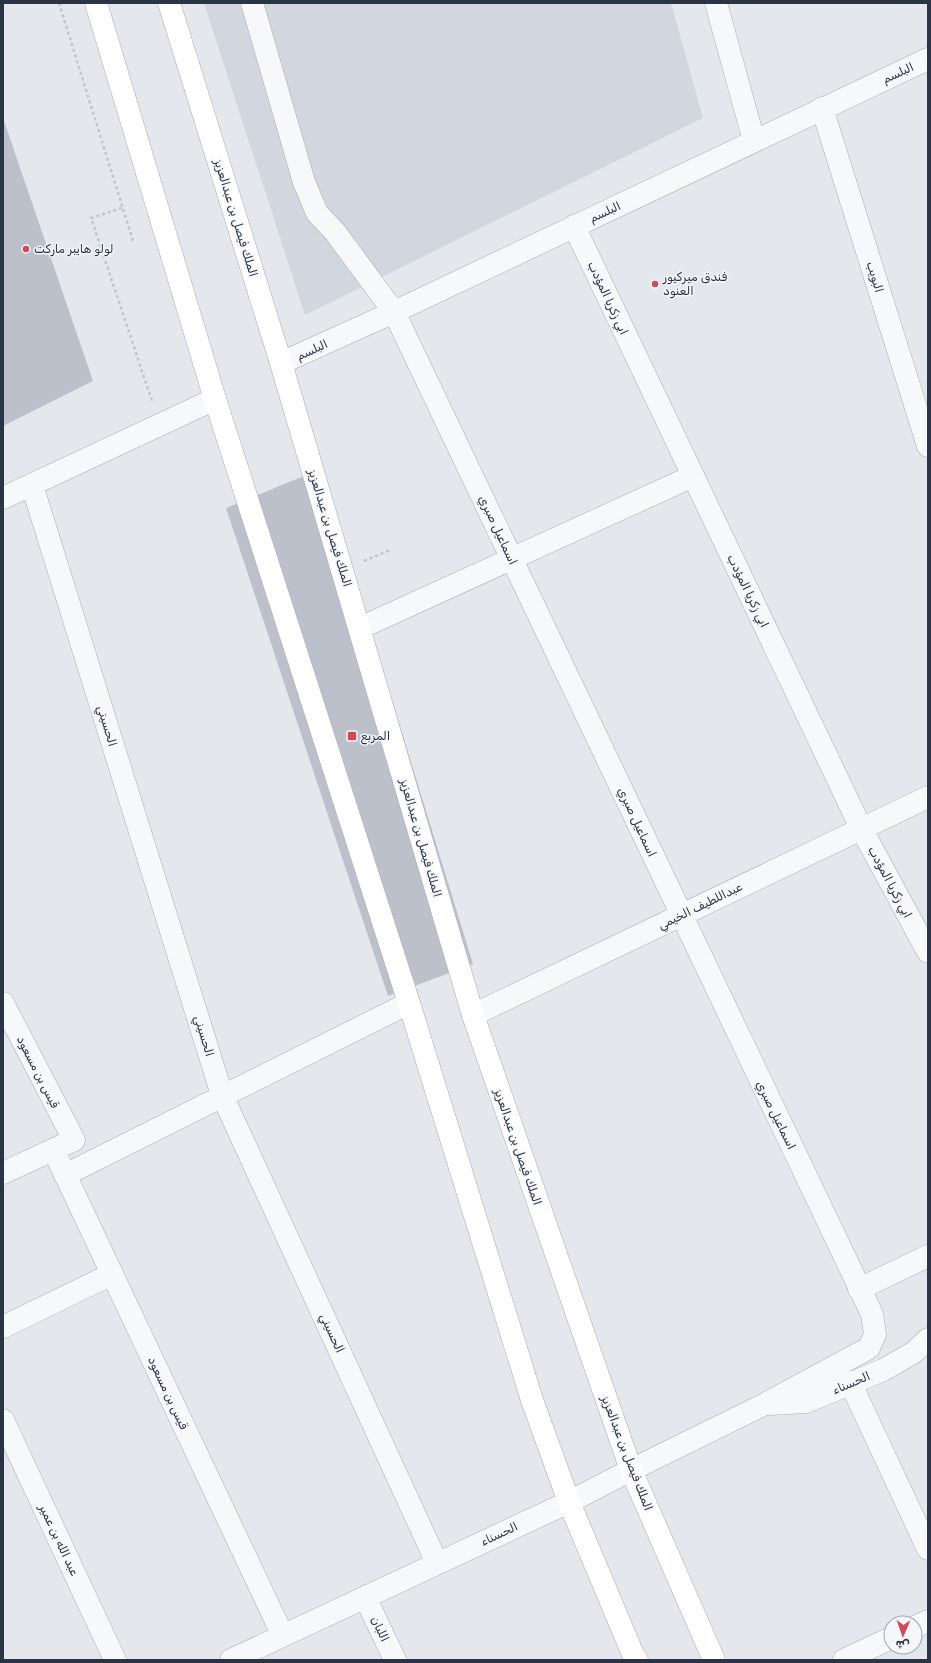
<svg xmlns="http://www.w3.org/2000/svg" width="931" height="1663" font-family="Rubik,'Noto Sans Arabic',sans-serif">
	<style>
		.built { fill: #d2d6de }
		.building { fill: #bbc0ca }
		.lines { fill: none; stroke-linecap: round; stroke-linejoin: round }
		.minor-casing { stroke: #a9aeb7; stroke-width: 23 }
		.major-casing { stroke: #a3abb8; stroke-width: 23 }
		.path { stroke: #c2c5cb; stroke-width: 2.5; stroke-dasharray: 3 3; stroke-linecap: butt }
		.minor { stroke: #f7f8fa; stroke-width: 22 }
		.major { stroke: #fff; stroke-width: 22 }
		.poi-dot { fill: #d1495b; stroke: #f4f6f9; stroke-width: 1.5 }
		.labels { text-anchor: middle; dominant-baseline: central; stroke-width: 3; stroke-linejoin: round; paint-order: stroke }
		.street-label { font-size: 12px; fill: #2b3445; stroke: #f4f6f9 }
		.poi-label { font-size: 12px; fill: #2b3445; stroke: #f4f6f9; text-anchor: start }
	</style>
	<rect width="100%" height="100%" fill="#e4e7ec"/>
	<path class="built" d="M204,3H671L703,118L305,315Z"/>
	<g class="building">
		<path d="M3,118L93,381L3,426Z"/>
		<path d="M321,469L473,964L388,996L226,508Z"/>
	</g>
	<g class="lines">
		<g class="minor-casing">
			<g id="minor">
				<path d="M716,3L754,141"/>
				<path d="M822,108L928,446"/>
				<path d="M574,226L861,828L928,952"/>
				<path d="M281,363L394,312L928,59"/>
				<path d="M32,485L222,1095L437,1563"/>
				<path d="M3,498L215,399"/>
				<path d="M360,628L693,476"/>
				<path d="M3,1003L74,1140L3,1173"/>
				<path d="M473,1015L928,797"/>
				<path d="M54,1151L283,1636"/>
				<path d="M65,1175L409,1003"/>
				<path d="M859,1289L928,1256"/>
				<path d="M3,1327L112,1274"/>
				<path d="M850,1382L928,1549"/>
				<path d="M770,1404L806,1402L883,1370L913,1353L928,1339"/>
				<path d="M3,1420L115,1660"/>
				<path d="M365,1597L395,1660"/>
				<path d="M915,1627L928,1621"/>
				<path d="M231,1660L569,1502L631,1470L765,1404L869,1348L875,1334L872,1314L394,312L335,232L317,213L304,182L252,3"/>
				<path d="M844,1660L891,1638"/>
			</g>
		</g>
		<g class="major-casing">
			<g id="major">
				<path d="M96,3L215,399L409,1003L532,1400L569,1502L632,1652L637,1660"/>
				<path d="M169,3L281,363L473,1015L631,1470L714,1660"/>
			</g>
		</g>
		<g class="path">
			<path d="M59,3L133,241"/>
			<path d="M122,208L91,218L152,401"/>
			<path d="M364,561L390,550"/>
		</g>
		<use href="#minor" class="minor"/>
		<use href="#major" class="major"/>
	</g>
	<g class="poi-dot">
		<circle cx="26" cy="249" r="4"/>
		<circle cx="655" cy="284" r="4"/>
		<rect x="347" y="731" width="10" height="10" rx="2"/>
	</g>
	<g class="labels">
		<g class="street-label">
			<text transform="translate(898 73) rotate(-25)">البلسم</text>
			<text transform="translate(605 212) rotate(-25)">البلسم</text>
			<text transform="translate(236 218) rotate(73)">الملك فيصل بن عبدالعزيز</text>
			<text transform="translate(875 277) rotate(73)">البويب</text>
			<text transform="translate(608 298) rotate(65)">ابي زكريا المؤدب</text>
			<text transform="translate(312 350) rotate(-25)">البلسم</text>
			<text transform="translate(330 528) rotate(73)">الملك فيصل بن عبدالعزيز</text>
			<text transform="translate(498 530) rotate(65)">اسماعيل صبري</text>
			<text transform="translate(748 591) rotate(64)">ابي زكريا المؤدب</text>
			<text transform="translate(107 726) rotate(73)">الحسيني</text>
			<text transform="translate(637 822) rotate(65)">اسماعيل صبري</text>
			<text transform="translate(421 838) rotate(74)">الملك فيصل بن عبدالعزيز</text>
			<text transform="translate(890 882) rotate(62)">ابي زكريا المؤدب</text>
			<text transform="translate(700 906) rotate(-26)">عبداللطيف الخيمي</text>
			<text transform="translate(204 1036) rotate(73)">الحسيني</text>
			<text transform="translate(38 1072) rotate(63)">قيس بن مسعود</text>
			<text transform="translate(776 1115) rotate(64)">اسماعيل صبري</text>
			<text transform="translate(518 1147) rotate(71)">الملك فيصل بن عبدالعزيز</text>
			<text transform="translate(332 1333) rotate(65)">الحسيني</text>
			<text transform="translate(851 1383) rotate(-23)">الحسناء</text>
			<text transform="translate(168 1393) rotate(65)">قيس بن مسعود</text>
			<text transform="translate(627 1453) rotate(69)">الملك فيصل بن عبدالعزيز</text>
			<text transform="translate(499 1534) rotate(-25)">الحسناء</text>
			<text transform="translate(59 1540) rotate(65)">عبد الله بن عمير</text>
			<text transform="translate(380 1629) rotate(65)">اللبان</text>
		</g>
		<g class="poi-label">
			<text x="34" y="249">لولو هايبر ماركت</text>
			<text x="663" y="277">فندق ميركيور<tspan x="663" dy="14">العنود</tspan></text>
			<text x="361" y="736">المربع</text>
		</g>
	</g>
	<rect width="931" height="1663" fill="none" stroke="#2b3445" stroke-width="8"/>
	<g transform="translate(903 1635) rotate(182)"><circle r="19" fill="#f4f6f9" stroke="#a4a8b1"/>
	<path d="M0-3L7 15L0 10L-7 15Z" fill="#d1495b"/>
	<text y="-6" font-size="11" font-weight="bold" text-anchor="middle" fill="#2b3445">ش</text>
	</g>
</svg>
